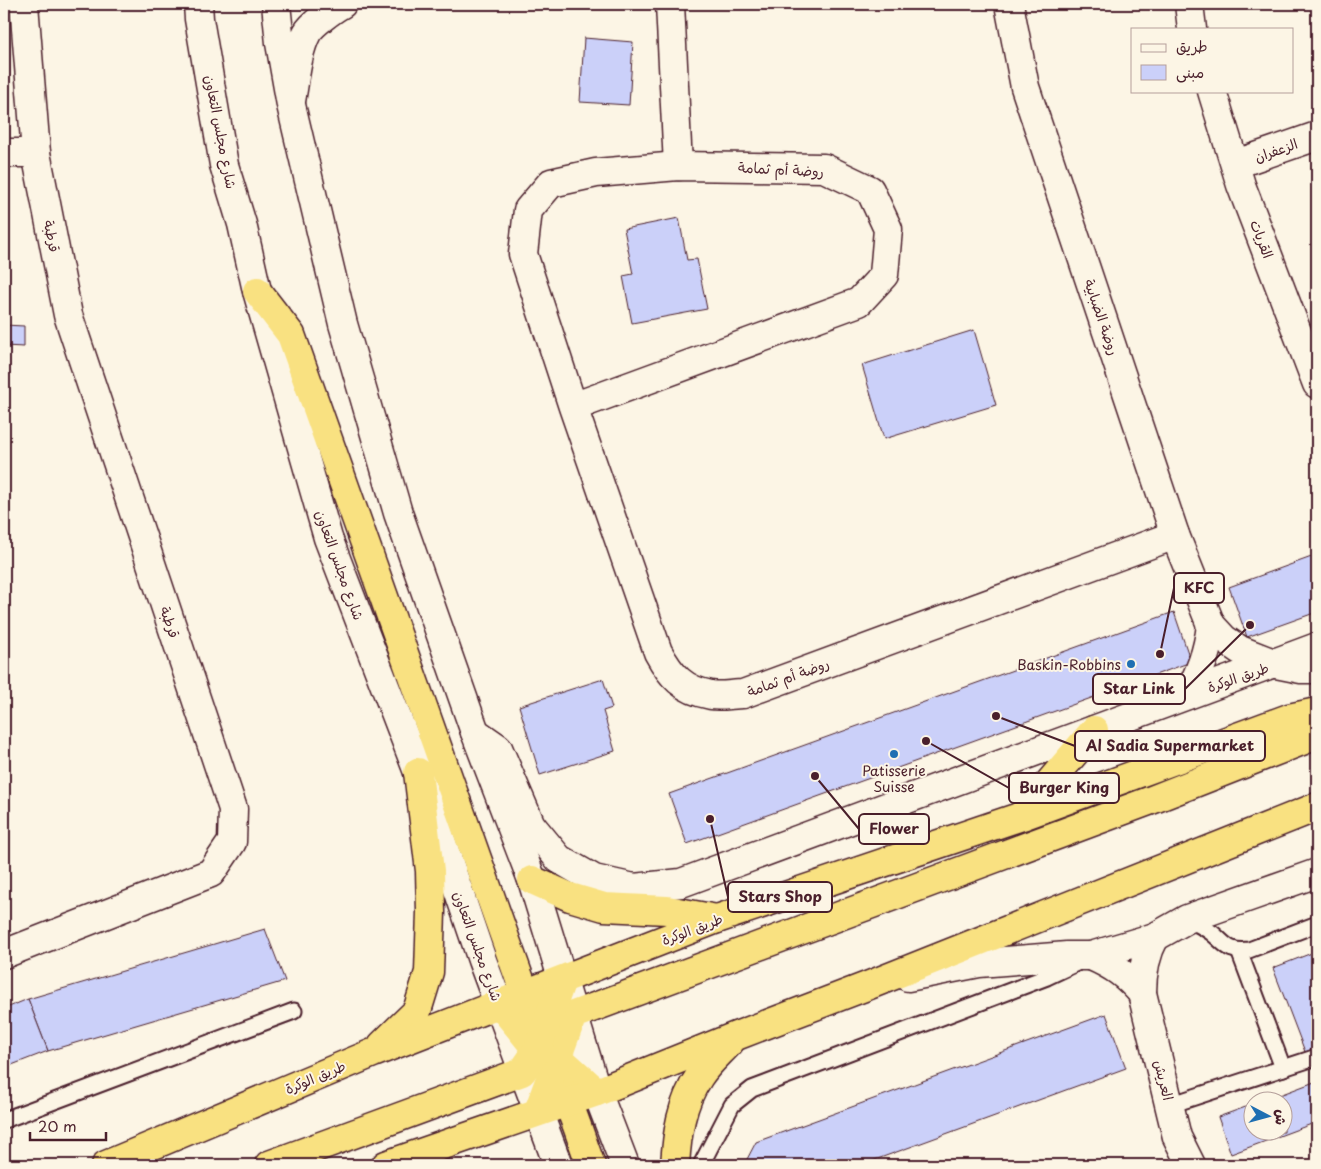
<svg xmlns="http://www.w3.org/2000/svg" width="1321" height="1169" font-family="'Playpen Sans','Playpen Sans Arabic',sans-serif">
	<style>
		.building { fill: #cbd0f9; stroke: #4a1f2b }
		.lines { fill: none; stroke-linecap: round; stroke-linejoin: round }
		.service-casing { stroke: #4a1f2b; stroke-width: 19 }
		.minor-casing { stroke: #4a1f2b; stroke-width: 31 }
		.tertiary-casing { stroke: #4a1f2b; stroke-width: 31 }
		.secondary-casing { stroke: #4a1f2b; stroke-width: 31 }
		.trunk-casing { stroke: #4a1f2b; stroke-width: 31 }
		.service { stroke: #fcf5e5; stroke-width: 15 }
		.minor { stroke: #fcf5e5; stroke-width: 28 }
		.tertiary { stroke: #fcf5e5; stroke-width: 28 }
		.secondary { stroke: #fcf5e5; stroke-width: 28 }
		.trunk { stroke: #f9e181; stroke-width: 28 }
		.poi-dot { fill: #1f6fb2; stroke: #fcf5e5; stroke-width: 2 }
		.labels { text-anchor: middle; dominant-baseline: central; stroke-width: 4; stroke-linejoin: round; paint-order: stroke }
		.street-label { font-size: 14px; fill: #4a1f2b; stroke: #fcf5e5 }
		.poi-label { font-size: 14px; fill: #4a1f2b; stroke: #fcf5e5; text-anchor: end }
		.leader { fill: none; stroke: #4a1f2b; stroke-width: 2 }
		.callout-dot { fill: #4a1f2b; stroke: #fcf5e5; stroke-width: 2 }
		.callout { fill: #fcf5e5; stroke: #4a1f2b; stroke-width: 2 }
		.callout-label { font-size: 15px; text-anchor: middle; font-weight: bold; fill: #4a1f2b }
	</style>
	<rect width="100%" height="100%" fill="#fcf5e5"/>
	<filter id="ink" filterUnits="userSpaceOnUse"><feTurbulence type="fractalNoise" baseFrequency=".02" numOctaves="2"/><feDisplacementMap in="SourceGraphic" scale="10" xChannelSelector="R" yChannelSelector="G"/><feConvolveMatrix kernelMatrix="1 2 1 2 8 2 1 2 1" color-interpolation-filters="sRGB"/></filter>
	<g filter="url(#ink)">
		<g class="building">
			<path d="M584,38L633,42L629,105L580,102Z"/>
			<path d="M679,218L687,260L697,259L707,309L632,323L623,276L633,274L624,229Z"/>
			<path d="M4,325L24,326V347L4,346Z"/>
			<path d="M974,330L996,405L884,439L862,365Z"/>
			<path d="M1317,555V612L1247,637L1229,587Z"/>
			<path d="M1174,612L1191,662L687,844L669,794Z"/>
			<path d="M603,679L612,708L603,711L615,751L540,775L519,706Z"/>
			<path d="M265,929L285,981L48,1051L28,999Z"/>
			<path d="M1317,951V1053L1307,1057L1273,968Z"/>
			<path d="M28,999L48,1051L4,1068V1009Z"/>
			<path d="M1106,1014L1126,1068L861,1165H744L756,1142Z"/>
			<path d="M1317,1081V1122L1231,1154L1218,1117L1254,1104V1132H1284V1102H1261Z"/>
			<path d="M922,1159L924,1165H902Z"/>
		</g>
		<g class="lines">
			<g class="service-casing">
				<g id="service">
					<path d="M1187,919C1196,923 1204,927 1212,933C1226,944 1228,953 1249,950L1317,924"/>
					<path d="M1239,951L1283,1068"/>
					<path d="M1170,1105L1317,1057"/>
					<path d="M4,1120L294,1011"/>
					<path d="M701,1165L732,1105L752,1089L1047,977L1079,962"/>
				</g>
			</g>
			<g class="minor-casing">
				<g id="minor">
					<path d="M670,4L678,166"/>
					<path d="M1009,4L1025,87L1175,535L1211,625L1224,639L1240,650L1276,664L1301,669H1317"/>
					<path d="M1189,4L1192,29"/>
					<path d="M1212,91L1241,185L1317,384"/>
					<path d="M291,101C295,80 297,52 307,33C312,24 333,9 342,4"/>
					<path d="M4,153H36"/>
					<path d="M1236,164L1317,136"/>
					<path d="M573,407L859,302L884,275L888,229L870,190L824,168L678,166L596,173L551,183L528,210L523,254L573,407L658,652C671,676 683,690 711,695C721,697 733,694 743,694L1175,535"/>
					<path d="M1187,695C1201,672 1208,651 1211,625"/>
					<path d="M475,732L498,748L531,825L559,859L594,879L634,888L681,883L1317,647"/>
					<path d="M1155,937C1145,955 1142,972 1142,993L1177,1137L1191,1165"/>
					<path d="M4,954L211,873L232,842L233,809L68,315L36,153L24,4"/>
					<path d="M1091,956C1114,966 1126,975 1142,993"/>
					<path d="M908,977L979,963L1067,956H1091L1155,937L1187,919L1317,873"/>
				</g>
			</g>
			<g class="tertiary-casing">
				<g id="tertiary">
					<path d="M597,1092L625,1165"/>
					<path d="M538,1111L558,1165"/>
				</g>
			</g>
			<g class="secondary-casing">
				<g id="secondary">
					<path d="M198,4L199,19L224,165L242,224L257,291L328,538L418,772L482,960L538,1111"/>
					<path d="M276,4L280,43L291,105L343,324L398,513L475,732L532,880L597,1092"/>
				</g>
			</g>
			<g class="trunk-casing">
				<g id="trunk">
					<path d="M257,291L291,335L525,994L543,1035L558,1057L597,1092"/>
					<path d="M1022,815L1094,730"/>
					<path d="M532,880L570,897L604,907L667,910L717,919"/>
					<path d="M499,1004C525,1035 552,1066 568,1103C577,1123 583,1145 591,1165"/>
					<path d="M382,1045L417,1011L429,972L431,912L430,871L418,772"/>
					<path d="M538,1111L573,1015L1149,801L1317,735"/>
					<path d="M106,1165L373,1053L717,919L1022,816L1289,718L1317,712"/>
					<path d="M269,1165L522,1072L537,1050L562,980"/>
					<path d="M386,1165L597,1092L736,1036L867,986L1317,807"/>
					<path d="M675,1165C677,1134 681,1103 699,1077C707,1064 720,1053 730,1042"/>
				</g>
			</g>
			<use href="#service" class="service"/>
			<use href="#minor" class="minor"/>
			<use href="#tertiary" class="tertiary"/>
			<use href="#secondary" class="secondary"/>
			<use href="#trunk" class="trunk"/>
		</g>
	</g>
	<g class="poi-dot">
		<circle cx="1131" cy="664" r="5"/>
		<circle cx="894" cy="754" r="5"/>
	</g>
	<g class="labels">
		<g class="street-label">
			<text transform="translate(221 132) rotate(79)">شارع مجلس التعاون</text>
			<text transform="translate(1276 150) rotate(-19)">الزعفران</text>
			<text transform="translate(781 169) rotate(3)">روضة أم ثمامة</text>
			<text transform="translate(52 236) rotate(79)">قرطبة</text>
			<text transform="translate(1262 239) rotate(69)">القريات</text>
			<text transform="translate(1102 317) rotate(71)">روضة الضبابية</text>
			<text transform="translate(340 565) rotate(70)">شارع مجلس التعاون</text>
			<text transform="translate(170 622) rotate(72)">قرطبة</text>
			<text transform="translate(788 677) rotate(-20)">روضة أم ثمامة</text>
			<text transform="translate(1238 677) rotate(-19)">طريق الوكرة</text>
			<text transform="translate(692 929) rotate(-21)">طريق الوكرة</text>
			<text transform="translate(478 946) rotate(70)">شارع مجلس التعاون</text>
			<text transform="translate(315 1077) rotate(-23)">طريق الوكرة</text>
			<text transform="translate(1164 1080) rotate(76)">العريش</text>
		</g>
		<g class="poi-label">
			<text x="1121" y="664">Baskin-Robbins</text>
			<text x="894" y="770" text-anchor="middle">Patisserie<tspan x="894" dy="16">Suisse</tspan></text>
		</g>
	</g>
	<path class="leader" d="M1160 654L1174 588M1250 625L1185 689M996 716L1075 746M926 741L1009 788M815 776L859 829M710 819L728 897"/>
	<g class="callout-dot">
		<circle cx="1160" cy="654" r="5"/>
		<circle cx="1250" cy="625" r="5"/>
		<circle cx="996" cy="716" r="5"/>
		<circle cx="926" cy="741" r="5"/>
		<circle cx="815" cy="776" r="5"/>
		<circle cx="710" cy="819" r="5"/>
	</g>
	<g class="callout">
		<rect x="1174" y="573" width="50" height="30" rx="5"/>
		<rect x="1093" y="674" width="92" height="30" rx="5"/>
		<rect x="1075" y="731" width="190" height="30" rx="5"/>
		<rect x="1009" y="773" width="110" height="30" rx="5"/>
		<rect x="859" y="814" width="70" height="30" rx="5"/>
		<rect x="728" y="882" width="104" height="30" rx="5"/>
	</g>
	<g class="callout-label">
		<text x="1199" y="593">KFC</text>
		<text x="1139" y="694">Star Link</text>
		<text x="1170" y="751">Al Sadia Supermarket</text>
		<text x="1064" y="793">Burger King</text>
		<text x="894" y="834">Flower</text>
		<text x="780" y="902">Stars Shop</text>
	</g>
	<rect width="1321" height="1169" fill="none" stroke="#fcf5e5" stroke-width="20"/>
	<rect x="10" y="10" width="1301" height="1149" fill="none" stroke="#4a1f2b" stroke-width="2" filter="url(#ink)"/>
	<rect x="1131" y="28" width="162" height="65" fill="#fcf5e5" stroke="#b59f9b"/>
	<rect x="1141" y="44" width="25" height="8" fill="#fcf5e5" stroke="#b59f9b"/>
	<text x="1176" y="52" font-size="15" fill="#4a1f2b">طريق</text>
	<rect x="1141" y="65" width="25" height="15" fill="#cbd0f9" stroke="#b59f9b"/>
	<text x="1176" y="78" font-size="15" fill="#4a1f2b">مبنى</text>
	<g transform="translate(1268 1116) rotate(96)"><circle r="24" fill="#fcf5e5" stroke="#b59f9b"/>
	<path d="M0-4L9 19L0 12L-9 19Z" fill="#1f6fb2"/>
	<text y="-8" font-size="14" font-weight="bold" text-anchor="middle" fill="#4a1f2b">ش</text>
	</g>
	<path d="M30 1132v8h76v-8" fill="none" stroke="#4a1f2b" stroke-width="2.5"/>
	<text x="38" y="1132" font-size="15" fill="#4a1f2b" stroke="#fcf5e5" stroke-width="4" paint-order="stroke">20 m</text>
</svg>
